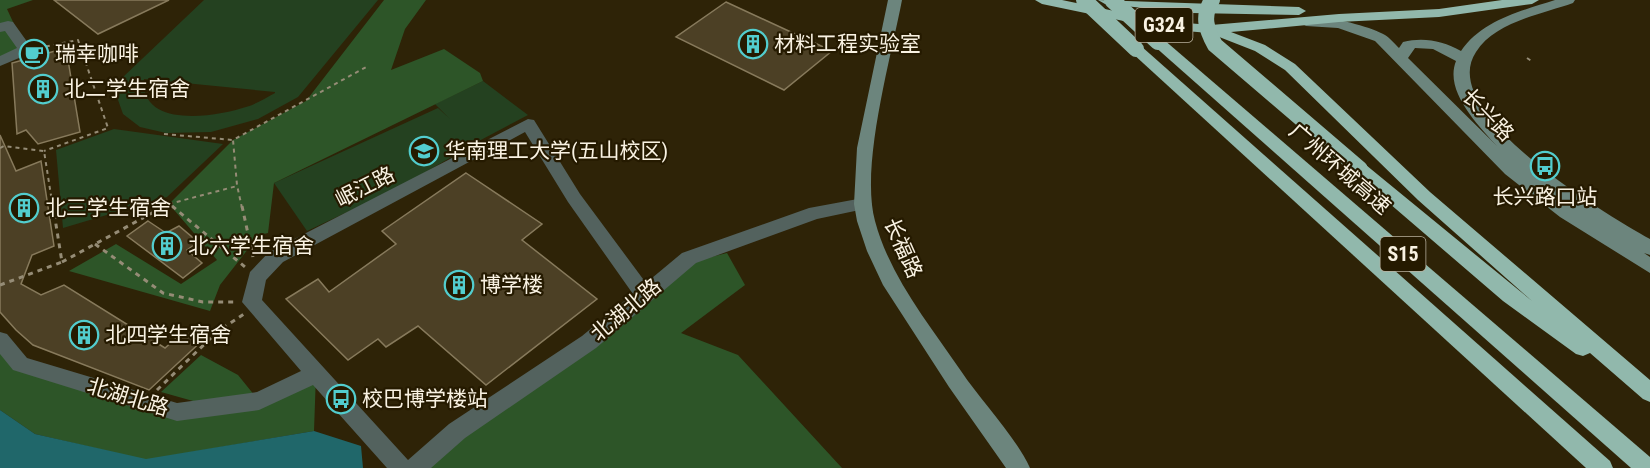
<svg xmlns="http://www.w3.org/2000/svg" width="1650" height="468" font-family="'Roboto Condensed','Noto Sans SC',sans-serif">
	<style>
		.green { fill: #244120; fill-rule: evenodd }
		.forest { fill: #2d5528 }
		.water { fill: #20676a }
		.building { fill: #4c4025; stroke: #877a5c; stroke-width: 1.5 }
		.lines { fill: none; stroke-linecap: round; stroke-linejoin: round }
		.path-far1 { stroke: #958c76; stroke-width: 2; stroke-dasharray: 4 4; stroke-linecap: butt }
		.path { stroke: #958c76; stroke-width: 3; stroke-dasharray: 5 5; stroke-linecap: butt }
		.street { fill: #53625e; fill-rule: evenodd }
		.secondary { fill: #6c857d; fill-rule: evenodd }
		.highway { fill: #91b8ac; fill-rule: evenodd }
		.highway-bridge { stroke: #91b8ac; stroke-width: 16 }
		.labels { text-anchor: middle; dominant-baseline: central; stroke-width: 4.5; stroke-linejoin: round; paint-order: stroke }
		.shield { fill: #251a00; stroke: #b9b19e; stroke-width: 1.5 }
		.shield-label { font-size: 20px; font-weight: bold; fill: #f9f2e2 }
		.poi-label { font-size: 21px; fill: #f9f2e2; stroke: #251a00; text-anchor: start }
		.street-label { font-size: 21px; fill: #f9f2e2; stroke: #251a00 }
	</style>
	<rect width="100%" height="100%" fill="#2e2307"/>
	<g class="green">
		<path d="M204,0H378L298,97L258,119L211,132L166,133L140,127L123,114L117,97L122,78ZM144,79L275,92V93C266,98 256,104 246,107C216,117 140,129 144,79Z"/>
		<path d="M483,81L528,115L477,142L400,187L307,231L274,183L438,108L450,119L435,104Z"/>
		<path d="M114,129L223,144L167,197L63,228L56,150Z"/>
	</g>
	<g class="forest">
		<path d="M0,0H33L7,9L26,50L0,61Z"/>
		<path d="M384,0H426L405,29L391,70L444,49L480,73L483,81L274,183L268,233L259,235L220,285L210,311L69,271L116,244L181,284L217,260L169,204L233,140L306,101Z"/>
		<path d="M727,253L745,285L681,333L738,355L842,468H415L683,264Z"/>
		<path d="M0,340L20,364L177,412L252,401H193L161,392L201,355L238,375L259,401L316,374L314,431L146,460L35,434L0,410Z"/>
	</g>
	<path class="water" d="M0,410L35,434L146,459L314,431L361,446L363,468H0Z"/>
	<g class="building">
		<path d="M54,0H169L98,34Z"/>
		<path d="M726,2L832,51L784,90L676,37Z"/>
		<path d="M66,48L80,132L38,144L26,130L17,134L12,63Z"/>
		<path d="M0,135L16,171L41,161L54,246L32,255L21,284L41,295L64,285L165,348L182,333L205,338L149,390L33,345L16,330L0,312Z"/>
		<path d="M466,173L542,224L522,240L597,299L486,385L418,326L386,347L378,339L348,360L286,299L318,279L329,292L396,244L382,231Z"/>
		<path d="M148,221L166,233L179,226L198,242L187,250L202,263L183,278L127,236Z"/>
	</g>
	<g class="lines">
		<g class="path-far1">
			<path d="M38,48L78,40L108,128L44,151"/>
			<path d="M1527,58L1533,62"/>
			<path d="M164,134L233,140"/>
			<path d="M0,148L4,146L44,151L53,208"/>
			<path d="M169,204L237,186"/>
			<path d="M162,208L169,204L173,208"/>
			<path d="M242,208L237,185L233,140L368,66"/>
		</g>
		<g class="path">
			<path d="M172,206L245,267"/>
			<path d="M242,206L253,257"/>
			<path d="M95,244L163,293L203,302H236"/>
			<path d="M62,262L165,206"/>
			<path d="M0,285L62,262L53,206"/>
			<path d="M157,390L217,332L244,314"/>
		</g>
		<g class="street">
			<path d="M8,21L13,22L33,50L31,53L0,66V56L17,48L5,31L0,32V23Z"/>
			<path d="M528,119L534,120L580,194L646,283L682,253L809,208L863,198L869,200L872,204L869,208L817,219L696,263L596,348L465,438L431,468H387L313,385L259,410L177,421L13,370L0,354V332L7,334L27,358L177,403L257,392L301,371L242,302L250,272L269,252ZM525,132L568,202L633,294L582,336L449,424L408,460L262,300L266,280L283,262Z"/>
		</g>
		<g class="secondary">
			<path d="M888,0H902C891,58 860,166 875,221C890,277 929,324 961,371C981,401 1016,437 1030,468H1006L949,387L883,285L867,251L857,221L854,204L857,148Z"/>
			<path d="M1555,0H1575L1573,3C1542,14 1495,22 1476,52C1435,113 1607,215 1650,239V255L1644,253L1650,257V273L1560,217L1505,174L1375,41L1338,28L1306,26L1299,22C1311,10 1371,26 1385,35C1390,38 1395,44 1399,48L1403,42C1424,37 1443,41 1461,51C1482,20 1521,11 1555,0ZM1415,48L1433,49L1456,61C1444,91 1478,125 1497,146L1408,58Z"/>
		</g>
		<g class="highway">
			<path d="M1035,0H1062L1162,21L1211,25L1339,14L1439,9L1502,0H1539L1532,4L1439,17L1339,22L1231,32L1265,45L1295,64L1430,192L1650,380V402L1643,399L1590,353L1583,356L1576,354L1503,301L1354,173L1352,169L1354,165H1366L1532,301L1418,200L1285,70L1255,51L1209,33L1162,29L1042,4Z"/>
			<path d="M1098,0L1299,7L1306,11L1299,15L1192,13L1105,4Z"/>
			<path d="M1158,38L1163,39L1650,457V468H1631L1153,45L1151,42L1153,39Z"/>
			<path d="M1136,45L1141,46L1610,461L1613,468H1586L1131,52L1129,49L1131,46Z"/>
		</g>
		<g class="highway-bridge">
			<path d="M1084,0L1136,49"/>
			<path d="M1112,0L1158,42"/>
			<path d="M1212,0C1202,16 1206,29 1215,45L1360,169"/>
		</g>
	</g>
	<defs>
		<g id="building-ring" transform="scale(1.5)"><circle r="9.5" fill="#251a00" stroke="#52cdce" stroke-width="1.5"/><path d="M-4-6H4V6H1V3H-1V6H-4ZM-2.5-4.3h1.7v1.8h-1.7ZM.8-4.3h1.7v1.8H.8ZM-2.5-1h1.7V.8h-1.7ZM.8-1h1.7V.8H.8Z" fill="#52cdce"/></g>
		<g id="cafe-ring" transform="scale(1.5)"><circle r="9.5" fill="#251a00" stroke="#52cdce" stroke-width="1.5"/><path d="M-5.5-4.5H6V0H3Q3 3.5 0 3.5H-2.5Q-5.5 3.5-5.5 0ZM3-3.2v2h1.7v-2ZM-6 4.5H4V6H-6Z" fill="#52cdce"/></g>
		<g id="university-ring" transform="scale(1.5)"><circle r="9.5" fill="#251a00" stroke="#52cdce" stroke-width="1.5"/><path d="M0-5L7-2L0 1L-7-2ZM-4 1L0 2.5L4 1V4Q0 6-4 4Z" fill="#52cdce"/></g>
		<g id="bus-ring" transform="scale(1.5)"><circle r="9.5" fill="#251a00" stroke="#52cdce" stroke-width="1.5"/><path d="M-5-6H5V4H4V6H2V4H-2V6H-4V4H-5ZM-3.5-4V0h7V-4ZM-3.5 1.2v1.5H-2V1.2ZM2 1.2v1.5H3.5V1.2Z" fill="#52cdce"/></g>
	</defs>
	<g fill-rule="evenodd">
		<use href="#building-ring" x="753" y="44"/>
		<use href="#cafe-ring" x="34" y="54"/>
		<use href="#building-ring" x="43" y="89"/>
		<use href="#university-ring" x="424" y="151"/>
		<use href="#bus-ring" x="1545" y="166"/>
		<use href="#building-ring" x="24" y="208"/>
		<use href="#building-ring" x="167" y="246"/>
		<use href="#building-ring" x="459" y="285"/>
		<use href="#building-ring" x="84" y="335"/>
		<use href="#bus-ring" x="341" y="399"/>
	</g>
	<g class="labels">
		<g class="shield">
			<rect x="1135.5" y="8" width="57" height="34" rx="4.5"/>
			<rect x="1380.5" y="237" width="45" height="34" rx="4.5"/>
		</g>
		<g class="shield-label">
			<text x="1164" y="25">G324</text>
			<text x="1403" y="254">S15</text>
		</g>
		<g class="poi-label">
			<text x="774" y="44">材料工程实验室</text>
			<text x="55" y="54">瑞幸咖啡</text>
			<text x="64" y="89">北二学生宿舍</text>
			<text x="445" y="151">华南理工大学(五山校区)</text>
			<text x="1545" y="197" text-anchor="middle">长兴路口站</text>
			<text x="45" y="208">北三学生宿舍</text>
			<text x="188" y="246">北六学生宿舍</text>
			<text x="480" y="285">博学楼</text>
			<text x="105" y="335">北四学生宿舍</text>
			<text x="362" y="399">校巴博学楼站</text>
		</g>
		<g class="street-label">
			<text transform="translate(1488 115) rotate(46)">长兴路</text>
			<text transform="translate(1340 169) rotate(41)">广州环城高速</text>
			<text transform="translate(365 187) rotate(-27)">岷江路</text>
			<text transform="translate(903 248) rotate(66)">长福路</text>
			<text transform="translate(626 310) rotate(-40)">北湖北路</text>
			<text transform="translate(128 397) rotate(17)">北湖北路</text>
		</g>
	</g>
</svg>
